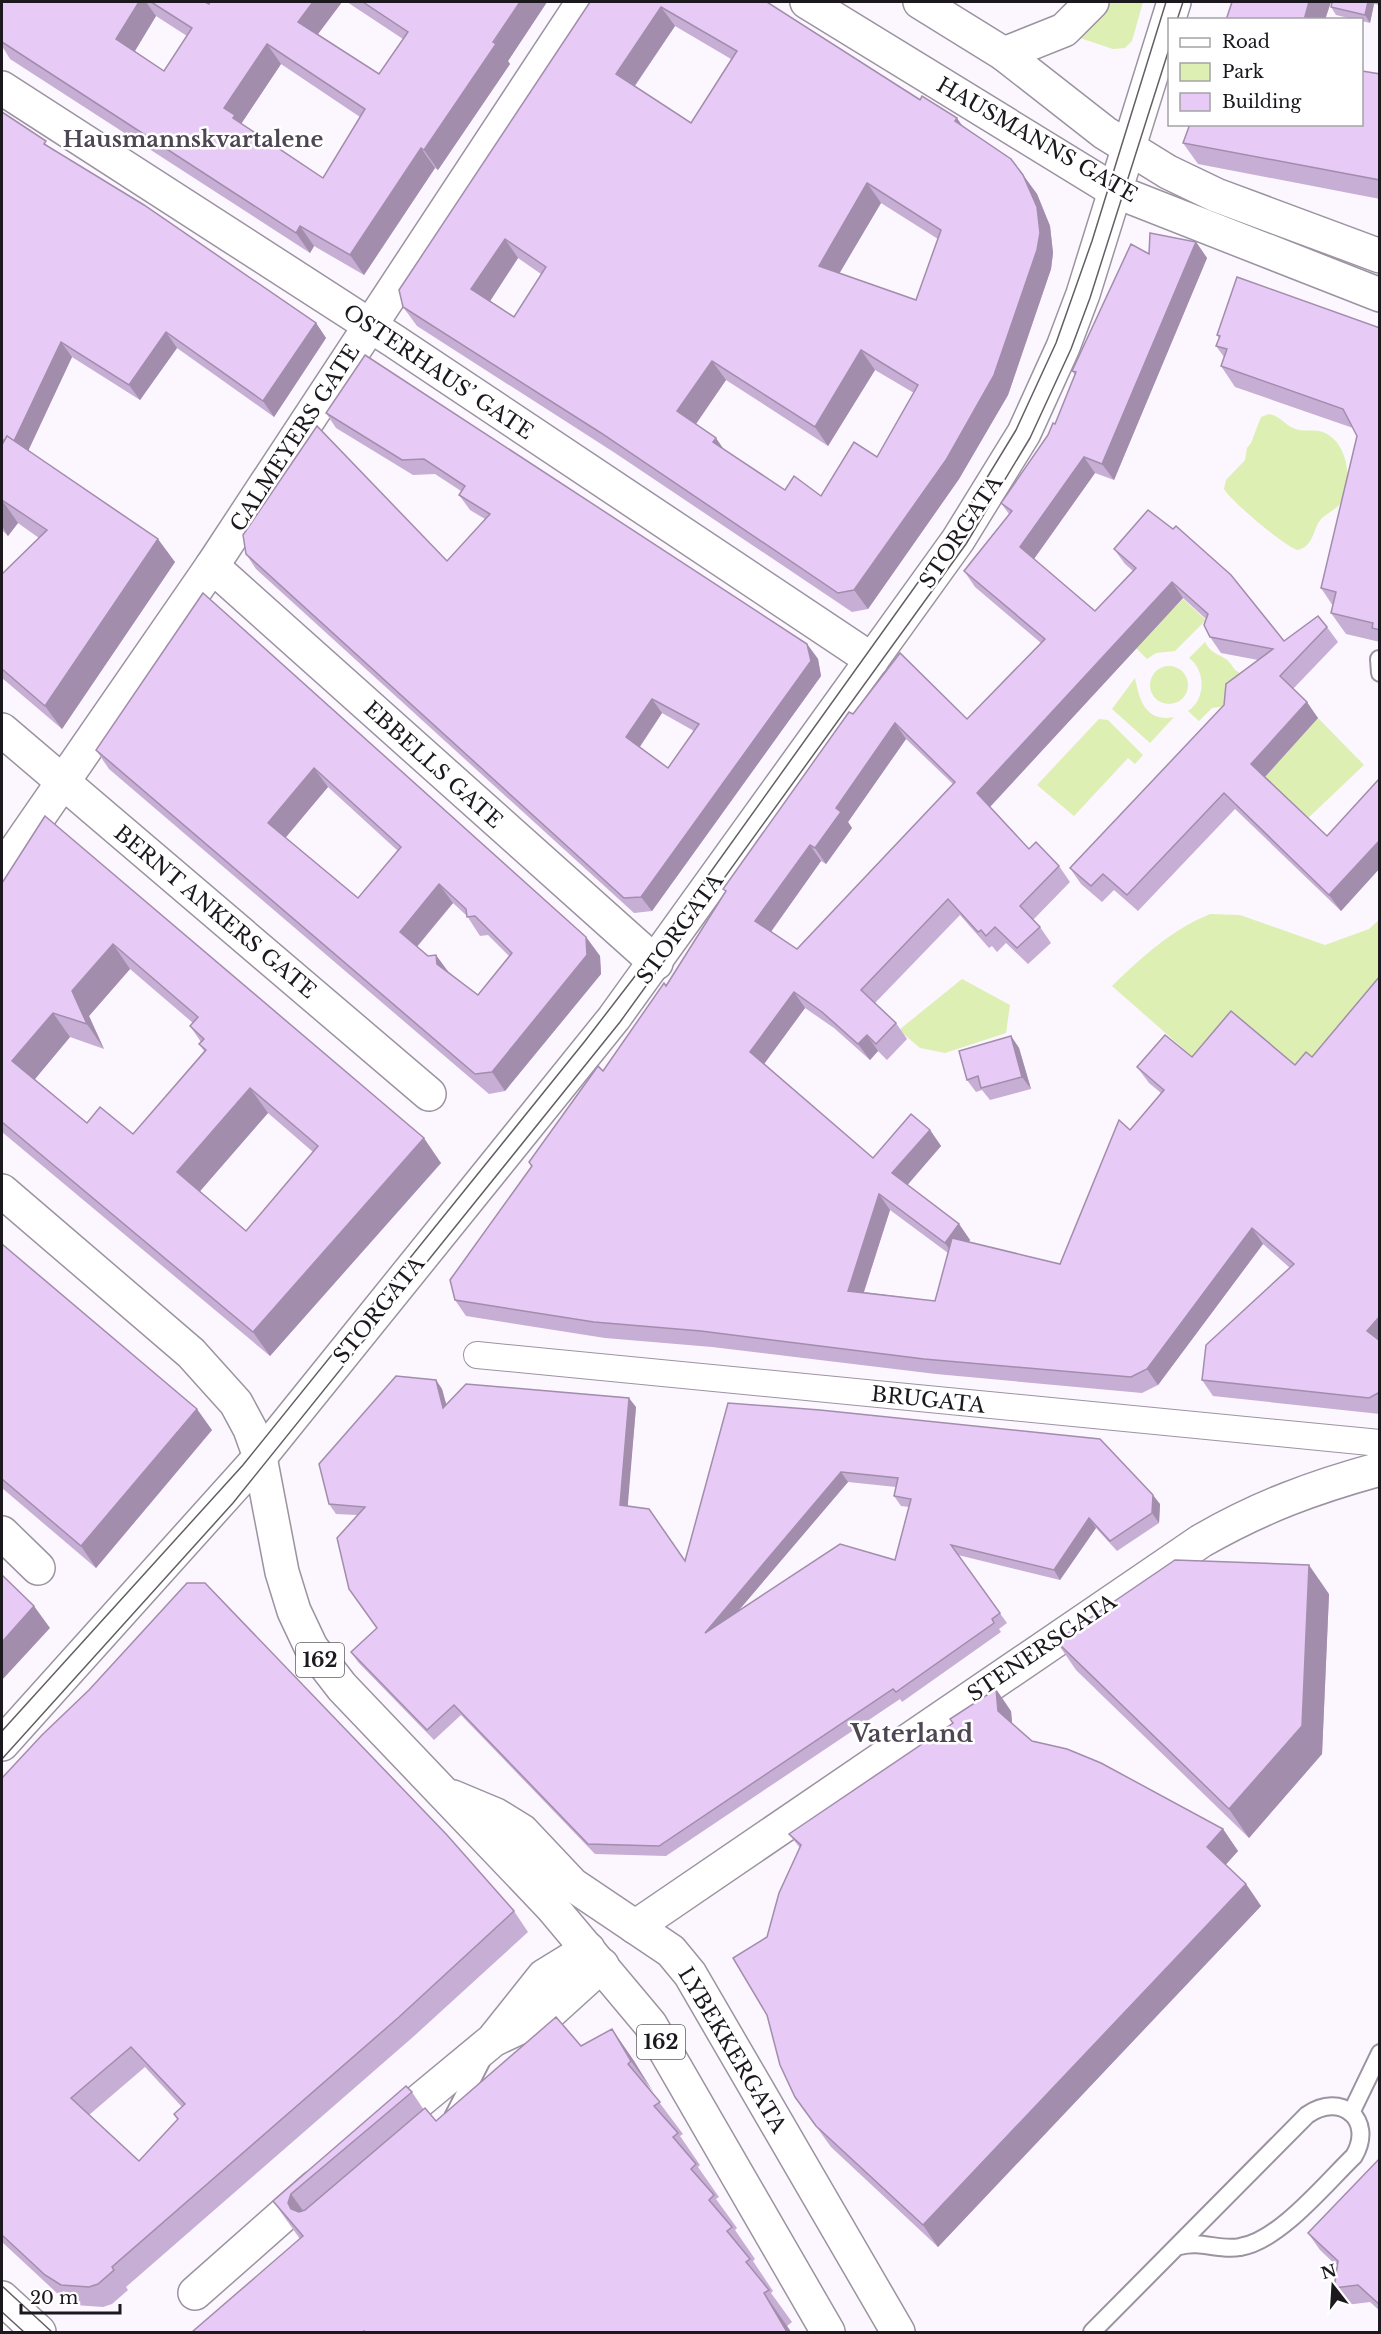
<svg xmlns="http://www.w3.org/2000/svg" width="1381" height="2334" font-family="'Libre Baskerville',serif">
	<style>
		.green { fill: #ddefb2 }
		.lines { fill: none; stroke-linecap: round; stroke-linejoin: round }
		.service-casing { stroke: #9c93a1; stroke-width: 20 }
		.pedestrian-casing { stroke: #9c93a1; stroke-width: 28 }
		.minor-casing { stroke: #9c93a1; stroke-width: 36 }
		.tertiary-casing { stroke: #9c93a1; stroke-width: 36 }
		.secondary-casing { stroke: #9c93a1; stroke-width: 36 }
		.trunk-casing { stroke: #9c93a1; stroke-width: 36 }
		.service { stroke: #fff; stroke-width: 16 }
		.pedestrian { stroke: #fff; stroke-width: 26 }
		.minor { stroke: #fff; stroke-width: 33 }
		.tertiary { stroke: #fff; stroke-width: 33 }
		.secondary { stroke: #fff; stroke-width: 33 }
		.trunk { stroke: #fff; stroke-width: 33 }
		.tram { stroke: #635f65; stroke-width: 1.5 }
		.wall { fill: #c7aed4; fill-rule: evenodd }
		.shaded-wall { fill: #a28dac }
		.building { fill: #e7caf6; stroke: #a28dac; stroke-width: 1.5; fill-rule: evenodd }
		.labels { text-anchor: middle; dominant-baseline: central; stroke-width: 5; stroke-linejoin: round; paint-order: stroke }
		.shield { fill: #fff; stroke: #605e62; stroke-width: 1.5 }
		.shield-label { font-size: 20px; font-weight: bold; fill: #1c191e }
		.street-label { font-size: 21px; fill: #1c191e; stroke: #fff }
		.neighbourhood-label { font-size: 22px; font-weight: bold; fill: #4e4652; stroke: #fff }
		.quarter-label { font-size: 24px; font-weight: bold; fill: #4e4652; stroke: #fff }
	</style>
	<rect width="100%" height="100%" fill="#fcf6ff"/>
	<g class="green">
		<path d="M1108,2H1143L1132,41L1125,48L1113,49L1080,38Z"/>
		<path d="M1269,414C1280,416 1284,424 1293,428C1304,433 1315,428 1325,433C1348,444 1352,479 1343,499C1339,508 1329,512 1322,518C1312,529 1315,545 1298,550C1286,548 1230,500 1224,489L1226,480L1245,460L1247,448L1251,443L1261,417Z"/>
		<path d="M1183,599L1206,620L1175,651L1156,653L1147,659L1135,647Z"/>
		<path d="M1205,642C1212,656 1223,654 1230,663C1234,668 1234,670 1240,673L1234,705L1212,708L1199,721L1188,711C1206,700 1206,670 1189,658Z"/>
		<circle cx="1169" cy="685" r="19"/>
		<path d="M1135,678C1139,697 1144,723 1174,717L1150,743L1112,709Z"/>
		<path d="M1318,718L1364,765L1305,821L1261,780Z"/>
		<path d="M1099,719L1108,720L1143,755L1135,764L1128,758L1074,816L1037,785Z"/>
		<path d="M1210,914L1240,915L1325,945L1369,929L1379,920V1003L1305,1076L1203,1066L1112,986C1142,957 1171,930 1210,914Z"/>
		<path d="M962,979L1010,1005L1006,1033L945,1053L920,1048L899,1030Z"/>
	</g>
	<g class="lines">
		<g class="service-casing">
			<g id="service">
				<path d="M1379,659L1380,673"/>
				<path d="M1351,2113L1380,2053"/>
				<path d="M453,2117L482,2060"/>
				<path d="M1092,2332L1307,2115C1341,2091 1375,2120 1354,2156C1325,2184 1279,2241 1240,2247C1219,2251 1201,2240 1180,2246"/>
			</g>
		</g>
		<g class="pedestrian-casing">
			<path id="pedestrian" d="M477,1355L1380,1443"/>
		</g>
		<g class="minor-casing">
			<g id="minor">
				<path d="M1004,54L1064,30L1092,2"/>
				<path d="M2,88L394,341L872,660"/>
				<path d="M212,566L656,963"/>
				<path d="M2,730L429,1094"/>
				<path d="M2,870L212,566L583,2"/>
				<path d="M2,1533L38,1568"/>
				<path d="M2,1744L260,1457L614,1018L958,540L1024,433L1063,347L1083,294L1174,2"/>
				<path d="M497,2038L548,2014L602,1965"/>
				<path d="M383,2131L493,2040L544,1976L588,1949"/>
				<path d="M195,2293L315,2187"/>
				<path d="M2,2298L39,2332"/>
			</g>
		</g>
		<g class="tertiary-casing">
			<path id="tertiary" d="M635,1927L1201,1541C1260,1507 1314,1487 1380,1469"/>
		</g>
		<g class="secondary-casing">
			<g id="secondary">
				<path d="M807,2L1115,191L1380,295"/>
				<path d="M920,2L1004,54L1105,133L1168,172L1216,195L1380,256"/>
			</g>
		</g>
		<g class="trunk-casing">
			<g id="trunk">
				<path d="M2,1191L191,1353L236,1403L250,1429L260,1457L282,1572L294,1611L311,1647L342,1687L551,1906L650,2024L828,2332"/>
				<path d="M453,1797L496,1815L522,1831L573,1885L671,1951L690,1974L898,2332"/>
			</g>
		</g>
		<use href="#service" class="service"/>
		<use href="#pedestrian" class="pedestrian"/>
		<use href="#minor" class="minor"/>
		<use href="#tertiary" class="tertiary"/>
		<use href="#secondary" class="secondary"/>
		<use href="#trunk" class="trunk"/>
		<g class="tram">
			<path d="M1177,20L1183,2"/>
			<path d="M2,1731L243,1465L585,1041L649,958L952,535L1016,430L1056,343L1092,241L1166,2"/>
			<path d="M2,1759L233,1503L620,1022L966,544L1030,438L1071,349L1090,298L1170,46"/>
			<path d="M2,2286L52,2332"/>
			<path d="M2,2312L24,2332"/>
		</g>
	</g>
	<g class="wall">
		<path d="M2,2H205L209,4L210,2H342L318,34L379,74L403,39L347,2H547L508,61L510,64L438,170L435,168L364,275L314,246L310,253L10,59L2,46ZM156,16L187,36L164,71L135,51ZM281,64L360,117L323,178L241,124Z"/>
		<path d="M590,2H767L963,126L1023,175L1037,194L1050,226L1053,253L1051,269L1008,395L959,479L868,609L852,612L615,453L417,326L403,307ZM675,26L731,59L691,123L635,86ZM881,203L938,239L916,300L839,273ZM518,258L541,274L514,317L490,301ZM875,370L914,393L877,457L821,496L785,490L724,450L696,424L726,380L828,446Z"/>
		<path d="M1332,2H1380V5L1374,4L1370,23L1362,21V20H1357L1336,15L1331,7Z"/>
		<path d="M1380,74V199L1198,164L1183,143Z"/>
		<path d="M2,112L51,148L316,323L326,338L274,417L177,348L140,400L72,357L28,450L175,562L62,729L2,678V574L39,538L18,523L8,536L2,530Z"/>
		<path d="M1196,242L1207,258L1114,480L1095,473L1034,559L1095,611L1133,571L1125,564L1114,549L1284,641L1327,627L1338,642L1293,689L1318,718L1265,777L1327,836L1380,778V868L1341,911L1235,809L1138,911L1114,890L1102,902L1081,884L1070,868L1224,705L1258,660L1221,653L1210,637L1206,619L1183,598L990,807L1029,849L1059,866L1070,882L1033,920L1040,927L1051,943L1028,964L1006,943L997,952L992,946L989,948L960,915L875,1003L896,1023L907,1039L887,1060L878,1051L870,1060L834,1028L805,1008L764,1064L873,1158L930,1130L941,1146L907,1185L959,1224L970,1240L969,1242L1060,1264L1130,1130L1161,1093L1149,1083L1137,1067L1192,1057L1295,1065L1312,1057L1380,976V1414L1213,1396L1202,1380L1290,1268L1263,1244L1158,1385L1142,1393L936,1374L712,1347L605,1338L466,1316L455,1300L532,1167L529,1162L603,1071L666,986L726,892L723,889L853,714L967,719L1041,643L975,587L964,571L1009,514L1001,503L1055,424L1075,375L1072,371L1149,254ZM906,739L953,784L797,949L771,932L821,861L826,864L852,828L848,822ZM890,1210L948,1253L935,1301L864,1292Z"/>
		<path d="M1380,328V642L1346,634L1331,613L1333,606L1321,588L1357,436L1353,428L1235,387L1221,366L1224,357L1216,346L1219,338L1217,335Z"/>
		<path d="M365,355L807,644L818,659L821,676L652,911L634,913L256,569L246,554L447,561L485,519L470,510L459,495L461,491L435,474L413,475L336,428L326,413ZM662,713L694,731L668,768L640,747Z"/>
		<path d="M203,593L586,937L600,956L601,974L505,1091L489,1094L109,769L96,750ZM328,787L398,851L358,898L285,837ZM453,903L467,916L480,936L488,935L509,956L478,995L417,947Z"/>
		<path d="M45,816L441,1163L270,1356L2,1132V883ZM130,969L193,1023L190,1026L201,1042L199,1044L204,1051L133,1134L87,1123L35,1079L70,1037L104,1049L89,1016ZM268,1113L313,1152L246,1231L200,1191Z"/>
		<path d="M1011,1036L1019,1048L1031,1089L990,1100L982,1090L976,1092L967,1080Z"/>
		<path d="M2,1244L212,1430L96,1568L2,1488Z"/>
		<path d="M436,1380L442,1389L446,1404L636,1407L627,1506L685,1561L728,1403L1160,1504L1159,1523L1117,1551L1096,1528L1060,1580L958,1555L1007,1623L999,1629L1001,1632L902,1702L900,1699L666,1856L595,1854L461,1715L434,1740L358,1662L351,1652L377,1628L357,1515L336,1514L329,1504ZM848,1482L896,1487L894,1496L901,1506L909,1507L895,1560L738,1611Z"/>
		<path d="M1329,1594L1322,1754L1249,1838L1076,1670L1056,1641Z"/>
		<path d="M1011,1711L1012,1724L1032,1741L1223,1829L1238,1851L1225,1865L1246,1884L1261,1906L938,2247L831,2147L795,2097L800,1848L789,1834Z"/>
		<path d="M2,1778L514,1911L528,1932L413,2037L126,2287L128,2290L112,2304L103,2307L75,2305L59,2295L2,2242ZM145,2067L182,2107L174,2114L178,2120L139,2161L89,2115Z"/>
		<path d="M612,2029L634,2061L653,2094L683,2134L680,2136L700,2165L698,2167L719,2197L716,2199L737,2228L735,2230L755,2259L753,2261L773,2291L771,2293L792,2322L787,2326L791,2332H192L300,2239L273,2201L412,2092L424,2110L436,2121L581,2046Z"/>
		<path d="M1380,2158V2311L1370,2302L1346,2305L1334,2288L1337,2266L1320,2250L1308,2233Z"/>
	</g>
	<g class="shaded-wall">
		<path d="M139,2H146L156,16L130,59L116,39Z"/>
		<path d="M313,2H342L312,42L298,22Z"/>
		<path d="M520,2H547L508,61L510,64L438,170L424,150Z"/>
		<path d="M1309,2H1331L1325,20H1304Z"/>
		<path d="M1368,2H1373L1374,4L1370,23L1365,15Z"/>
		<path d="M661,7L675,26L629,94L616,74Z"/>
		<path d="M267,44L281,64L241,124L249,135L224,108Z"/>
		<path d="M957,118L970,137L955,121Z"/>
		<path d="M421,148L435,168L364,275L350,255Z"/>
		<path d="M1023,175L1037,194L1050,226L1053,253L1051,269L1008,395L959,479L868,609L854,590Z"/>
		<path d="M867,183L881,203L832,286L819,266Z"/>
		<path d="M300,226L314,246L310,253L296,233Z"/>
		<path d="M505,239L518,258L485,309L471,289Z"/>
		<path d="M1196,242L1207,258L1114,480L1102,464Z"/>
		<path d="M316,323L326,338L274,417L263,401Z"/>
		<path d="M166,332L177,348L140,400L129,385Z"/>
		<path d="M61,342L72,357L24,460L13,444Z"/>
		<path d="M861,350L875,370L828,446L815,427Z"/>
		<path d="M712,361L726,380L691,431L677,411Z"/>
		<path d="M716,438L729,457L713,442Z"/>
		<path d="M1084,457L1095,473L1031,563L1020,547Z"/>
		<path d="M2,500L18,523L8,536L2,526Z"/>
		<path d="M158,539L175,562L62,729L45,706Z"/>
		<path d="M1172,582L1183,598L988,809L977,793Z"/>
		<path d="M807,644L818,659L821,676L652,911L641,897Z"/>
		<path d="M652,699L662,713L636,752L626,737Z"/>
		<path d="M1307,702L1318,718L1262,780L1251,764Z"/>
		<path d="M895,723L906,739L848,822L852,828L826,864L815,848L836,808Z"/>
		<path d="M314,768L328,787L282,842L268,823Z"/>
		<path d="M1380,840V868L1341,911L1329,895Z"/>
		<path d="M810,845L821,861L767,937L755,921Z"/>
		<path d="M439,884L453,903L413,951L400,932Z"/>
		<path d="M586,937L600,956L601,974L505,1091L492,1072Z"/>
		<path d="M113,944L130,969L89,1016L104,1049L87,1024L72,991Z"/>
		<path d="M436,955L450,974L437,964Z"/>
		<path d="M794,992L805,1008L761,1068L750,1052Z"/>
		<path d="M53,1013L70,1037L30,1085L12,1061Z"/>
		<path d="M867,1035L878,1051L870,1060L858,1044Z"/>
		<path d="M1011,1036L1019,1048L1031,1089L1022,1077Z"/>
		<path d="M250,1088L268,1113L195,1197L177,1172Z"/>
		<path d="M930,1130L941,1146L904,1189L892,1173Z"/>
		<path d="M424,1138L441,1163L270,1356L253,1332Z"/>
		<path d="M879,1194L890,1210L859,1307L848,1291Z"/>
		<path d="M959,1224L970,1240L956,1259L945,1243Z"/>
		<path d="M1252,1228L1263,1244L1158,1385L1147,1369Z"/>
		<path d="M1380,1316V1345L1367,1331Z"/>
		<path d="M436,1380L442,1389L450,1418L443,1408Z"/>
		<path d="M629,1398L636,1407L627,1515L620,1505Z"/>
		<path d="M197,1409L212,1430L96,1568L81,1546Z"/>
		<path d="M841,1472L848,1482L711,1643L705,1633Z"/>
		<path d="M1153,1495L1160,1504L1159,1523L1152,1513Z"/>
		<path d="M1089,1518L1096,1528L1060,1580L1054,1570Z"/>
		<path d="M1309,1565L1329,1594L1322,1754L1249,1838L1229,1809Z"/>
		<path d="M34,1606L50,1628L2,1680V1642Z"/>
		<path d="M996,1689L1011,1711L1013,1733L998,1711Z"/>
		<path d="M1223,1829L1238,1851L1222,1869L1207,1847Z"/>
		<path d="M1246,1884L1261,1906L938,2247L923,2225Z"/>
		<path d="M612,2029L634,2061L654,2093L631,2061Z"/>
		<path d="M291,2194L314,2226L291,2209L288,2203Z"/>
		<path d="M764,2293L787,2326L791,2332H787Z"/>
	</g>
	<g class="building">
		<path d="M2,2H139L116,39L164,71L192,28L151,2H205L209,4L210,2H313L298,22L379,74L408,32L363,2H520L493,42L496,44L424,150L421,148L350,255L300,226L296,233L2,42ZM267,44L365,109L323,178L233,118L235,115L224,108Z"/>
		<path d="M590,2H767L920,100L922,96L957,118L955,121L1011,159L1023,175L1037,207L1040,233L1037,250L994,375L946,460L854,590L838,593L601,433L403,307L399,290ZM661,7L737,51L691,123L616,74ZM867,183L941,230L916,300L819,266ZM505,239L546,267L514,317L471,289ZM861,350L918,385L877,457L854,442L821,496L794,476L785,490L713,442L716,438L677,411L712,361L815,427Z"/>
		<path d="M1232,2H1309L1304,20H1226Z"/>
		<path d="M1332,2H1368L1365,15L1331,7Z"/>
		<path d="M1362,71L1380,74V180L1183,143L1190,124H1362Z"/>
		<path d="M2,112L46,141L44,144L144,205L316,323L263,401L166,332L129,385L61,342L14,441L7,436L4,441L2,439Z"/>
		<path d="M1150,233L1196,242L1102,464L1084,457L1020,547L1095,611L1136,568L1114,549L1148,510L1173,529L1176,526L1231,575L1284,641L1318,616L1327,627L1280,676L1307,702L1251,764L1327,836L1380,778V840L1329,895L1224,793L1127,895L1103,874L1091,886L1070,868L1224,705L1226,684L1273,649L1210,637L1204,625L1208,614L1172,582L977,793L1029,849L1036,842L1059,866L1020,906L1040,927L1017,948L995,927L986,936L981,930L978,932L948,899L861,990L896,1023L876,1044L867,1035L858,1044L822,1012L794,992L750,1052L873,1158L911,1114L930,1130L892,1173L959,1224L945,1243L879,1194L848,1291L935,1301L952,1238L1060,1264L1119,1120L1130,1130L1164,1090L1137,1067L1165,1035L1192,1057L1231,1011L1295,1065L1306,1052L1312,1057L1380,976V1316L1367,1331L1380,1341V1392L1369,1398L1202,1380L1206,1345L1294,1264L1252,1228L1147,1369L1131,1377L924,1359L701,1331L594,1322L455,1300L450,1280L532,1166L529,1162L598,1066L603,1071L664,983L666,986L726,891L723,889L849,712L853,714L900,653L967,719L1045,639L964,571L1012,511L1001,503L1048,435L1053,423L1055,424L1076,372L1072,371L1131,244L1149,254ZM895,723L955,782L797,949L755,921L810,845L815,848L841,812L836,808Z"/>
		<path d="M1237,277L1380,328V630L1372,628L1373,623L1331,613L1336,592L1321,588L1357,436L1343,409L1221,366L1227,349L1216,346L1220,336L1217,335Z"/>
		<path d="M365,355L807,644L811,661L641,897L624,898L246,554L243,535L317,426L447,561L490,514L459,495L465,486L424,459L402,460L326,413ZM652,699L699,724L668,768L626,737Z"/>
		<path d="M7,436L158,539L45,706L2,669V574L47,530L2,500V445Z"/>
		<path d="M203,593L586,937L587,955L492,1072L475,1074L96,750ZM314,768L401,847L358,898L268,823ZM439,884L466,909L467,917L475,916L512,953L478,995L437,964L436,955L428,956L400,932Z"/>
		<path d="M45,816L424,1138L253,1332L2,1122V883ZM113,944L198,1017L190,1026L204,1039L199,1044L206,1050L133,1134L100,1107L87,1123L12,1061L53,1013L87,1024L72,991ZM250,1088L318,1146L246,1231L177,1172Z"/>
		<path d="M1011,1036L1022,1077L981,1088L978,1076L967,1080L959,1051Z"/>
		<path d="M2,1244L197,1409L81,1546L2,1479Z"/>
		<path d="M396,1376L436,1380L443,1408L466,1384L629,1398L620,1505L649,1509L685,1561L728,1403L820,1410L1100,1439L1153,1495L1152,1513L1110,1541L1089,1518L1054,1570L951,1545L1000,1613L992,1619L994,1623L896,1692L893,1689L659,1846L588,1844L454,1705L427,1730L351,1652L377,1628L349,1589L337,1538L365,1507L329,1504L319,1464ZM841,1472L898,1478L894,1496L911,1499L895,1560L840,1544L705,1633Z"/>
		<path d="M1175,1560L1309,1565L1302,1726L1229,1809L1056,1641Z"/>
		<path d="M2,1575L34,1606L2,1642Z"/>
		<path d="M187,1583H205L447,1835L514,1911L399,2017L112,2267L114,2270L98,2284L89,2287L61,2285L45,2275L2,2235V1778L42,1735L89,1690ZM131,2047L185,2104L174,2114L178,2119L139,2161L71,2098Z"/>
		<path d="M996,1689L998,1711L1032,1741L1067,1749L1101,1763L1223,1829L1207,1847L1246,1884L923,2225L816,2126L795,2097L780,2065L767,2015L733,1958L767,1937L779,1893L801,1845L789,1834L953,1723L950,1719Z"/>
		<path d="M556,2017L581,2046L612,2029L631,2061L628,2064L660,2102L654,2106L678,2133L673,2137L696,2164L691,2169L714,2195L709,2200L732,2227L727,2231L750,2259L746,2262L769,2290L764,2293L787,2332H366L364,2331L362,2332H192L303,2236L273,2201L406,2086L412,2092L291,2194L288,2203L291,2209L299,2212L305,2210L425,2108L436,2121Z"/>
		<path d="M1380,2158V2305L1358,2285L1334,2288L1338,2261L1308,2233Z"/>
	</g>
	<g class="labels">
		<g class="shield">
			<rect x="296" y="1643" width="48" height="34" rx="4.5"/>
			<rect x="637" y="2025" width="48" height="34" rx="4.5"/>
		</g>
		<g class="shield-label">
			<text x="320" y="1660">162</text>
			<text x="661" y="2042">162</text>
		</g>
		<g class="street-label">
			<text transform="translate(1037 140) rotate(30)">HAUSMANNS GATE</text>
			<text transform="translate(438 372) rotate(34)">OSTERHAUS’ GATE</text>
			<text transform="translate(295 438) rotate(-57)">CALMEYERS GATE</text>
			<text transform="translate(961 532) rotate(-56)">STORGATA</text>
			<text transform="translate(433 765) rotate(42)">EBBELLS GATE</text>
			<text transform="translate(215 912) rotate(40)">BERNT ANKERS GATE</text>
			<text transform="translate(680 929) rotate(-54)">STORGATA</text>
			<text transform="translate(379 1310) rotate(-51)">STORGATA</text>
			<text transform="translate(928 1400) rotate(6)">BRUGATA</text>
			<text transform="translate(1042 1648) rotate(-34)">STENERSGATA</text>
			<text transform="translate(732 2050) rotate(59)">LYBEKKERGATA</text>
		</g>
		<g class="neighbourhood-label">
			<text x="193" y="139">Hausmannskvartalene</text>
		</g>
		<g class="quarter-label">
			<text x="912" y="1733">Vaterland</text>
		</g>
	</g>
	<rect width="1381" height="2334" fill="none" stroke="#1c191e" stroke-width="6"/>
	<rect x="1168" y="18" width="195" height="108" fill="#ffffff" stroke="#a4a3a5" stroke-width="1.5"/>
	<rect x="1180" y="38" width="30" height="9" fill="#ffffff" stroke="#a4a3a5" stroke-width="1.5"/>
	<text x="1222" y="48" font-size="18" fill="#1c191e">Road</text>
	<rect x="1180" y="63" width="30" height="18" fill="#ddefb2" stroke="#a4a3a5" stroke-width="1.5"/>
	<text x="1222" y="78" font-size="18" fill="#1c191e">Park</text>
	<rect x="1180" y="93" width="30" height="18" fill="#e7caf6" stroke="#a4a3a5" stroke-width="1.5"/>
	<text x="1222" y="108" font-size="18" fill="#1c191e">Building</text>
	<g transform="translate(1333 2286) rotate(343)" stroke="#ffffff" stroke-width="4.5" paint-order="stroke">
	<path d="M0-4.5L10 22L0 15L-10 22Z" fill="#1c191e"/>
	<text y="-9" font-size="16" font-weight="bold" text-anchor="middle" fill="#1c191e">N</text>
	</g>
	<path d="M21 2304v9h99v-9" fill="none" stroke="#1c191e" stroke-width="3"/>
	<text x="30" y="2304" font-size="18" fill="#1c191e" stroke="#ffffff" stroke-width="4.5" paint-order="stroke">20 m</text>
</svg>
